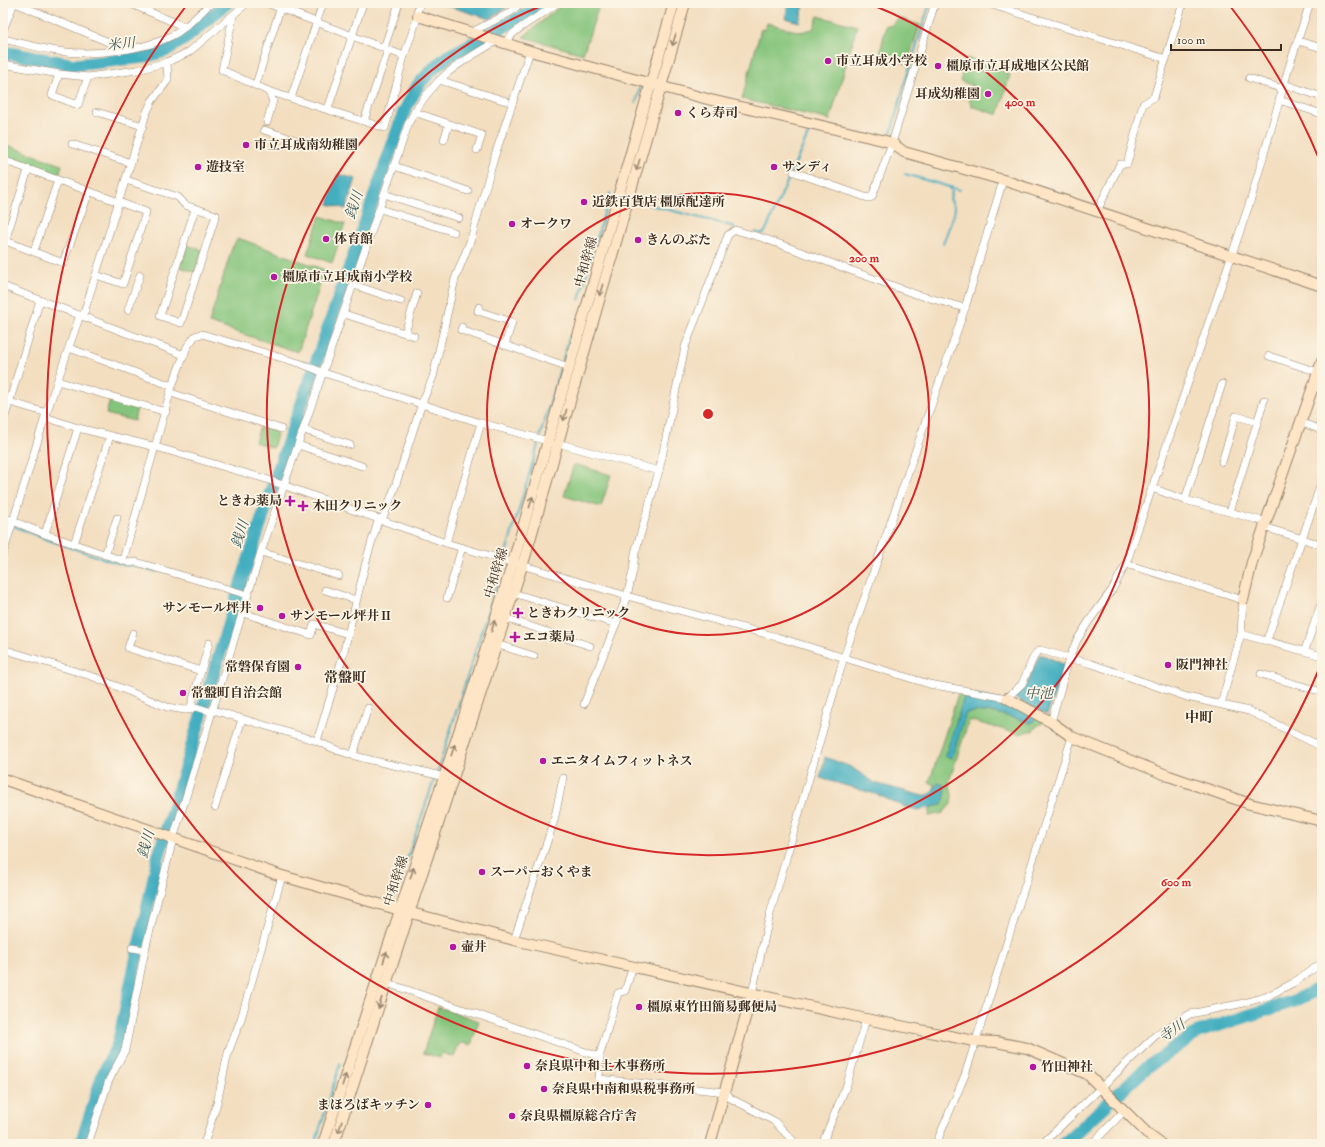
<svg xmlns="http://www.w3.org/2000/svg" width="1325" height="1147" font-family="'IM FELL Double Pica','Noto Serif JP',serif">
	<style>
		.green { fill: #85c47c; stroke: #60774d }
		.water { fill: #42aec0; stroke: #3e6c6f }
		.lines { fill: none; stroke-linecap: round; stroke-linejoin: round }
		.stream { stroke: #42aec0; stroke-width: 2 }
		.river { stroke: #42aec0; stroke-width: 13 }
		.street-casing { stroke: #97846f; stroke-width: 8 }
		.secondary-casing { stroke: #97846f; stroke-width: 12 }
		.street { stroke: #fff; stroke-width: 7 }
		.secondary { stroke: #fde5c5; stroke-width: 10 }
		.oneway { stroke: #9c8872 }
		.ring { fill: none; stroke: #d62828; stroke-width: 2 }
		.poi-dot { fill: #b5179e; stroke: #fcf5e5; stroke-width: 1.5 }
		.labels { text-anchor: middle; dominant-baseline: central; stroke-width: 3.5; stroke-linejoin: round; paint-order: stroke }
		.poi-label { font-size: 13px; font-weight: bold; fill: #3b2a1e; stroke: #fcf5e5; text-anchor: start }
		.street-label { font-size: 13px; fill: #3b2a1e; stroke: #fcf5e5 }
		.water-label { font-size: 14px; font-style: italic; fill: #3d5857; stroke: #fcf5e5 }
		.neighbourhood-label { font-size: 14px; font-weight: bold; fill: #3b2a1e; stroke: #fcf5e5 }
		.centre { fill: #d62828; stroke: #fcf5e5; stroke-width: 2 }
		.ring-label { font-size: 12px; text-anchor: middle; font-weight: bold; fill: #d62828; stroke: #fcf5e5; stroke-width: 3.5; stroke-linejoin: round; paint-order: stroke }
	</style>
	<rect width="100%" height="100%" fill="#fcf5e5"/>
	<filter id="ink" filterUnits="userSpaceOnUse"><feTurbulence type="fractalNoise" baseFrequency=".025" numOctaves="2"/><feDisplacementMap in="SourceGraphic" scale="8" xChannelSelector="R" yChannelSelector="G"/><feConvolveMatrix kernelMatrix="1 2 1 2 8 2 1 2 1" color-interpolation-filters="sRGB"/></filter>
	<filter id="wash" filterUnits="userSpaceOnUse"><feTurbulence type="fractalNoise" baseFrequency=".012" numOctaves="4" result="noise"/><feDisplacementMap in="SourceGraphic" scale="16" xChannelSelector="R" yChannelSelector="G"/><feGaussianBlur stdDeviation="0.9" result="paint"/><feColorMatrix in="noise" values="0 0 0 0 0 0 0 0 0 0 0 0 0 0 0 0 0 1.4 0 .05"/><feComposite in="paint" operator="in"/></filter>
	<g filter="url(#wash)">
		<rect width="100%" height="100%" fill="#f3dec0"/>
		<g class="green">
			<path d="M564,3H600L583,54L523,37Z"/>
			<path d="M818,16L857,26L830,120L742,99L761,29L765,30L767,23L800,32L813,29Z"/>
			<path d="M899,18L920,25L907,64L880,54L886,25L890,26Z"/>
			<path d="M967,58L989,65L1010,75L998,115L972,106L968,98L971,85L960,81Z"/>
			<path d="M7,145L62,165L58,178L6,159L3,155Z"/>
			<path d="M320,216L345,224L332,263L307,254Z"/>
			<path d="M238,238L325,270L298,352L209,323L232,248Z"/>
			<path d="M187,245L202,250L195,272L180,267Z"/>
			<path d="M110,400L137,408L134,421L106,414Z"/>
			<path d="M260,426L274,430L277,435L273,448L255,442Z"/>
			<path d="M574,464L611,475L601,507L564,496Z"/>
			<path d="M958,694H965L966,713C989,708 1009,717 1031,723L1037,717L1044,722L1037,726L1033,731H1029L1019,734L969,720L949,782L952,795L951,804L943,813L929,816L935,785L929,783Z"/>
			<path d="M438,1007L479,1021L471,1045L464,1043L459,1044L454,1057L442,1053L440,1058L423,1053Z"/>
		</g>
		<g class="water">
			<path d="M438,3H513L490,19Z"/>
			<path d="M789,3H805L799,22L785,18Z"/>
			<path d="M338,174L356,179L346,209L328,204Z"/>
			<path d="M1039,655H1043L1065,665L1047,715L1016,699L1014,696L1026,686Z"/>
			<path d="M965,694C992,695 1014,705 1037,717L1032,723C1009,717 989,708 966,713L952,758L945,756Z"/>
			<path d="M825,757L851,767L875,783L923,796L931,794L938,783L944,785C947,791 945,799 941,805L918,810L905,807L878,795L820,778Z"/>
		</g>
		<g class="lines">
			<g class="stream">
				<path d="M636,103L640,87"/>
				<path d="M714,106L722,108"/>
				<path d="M891,133L906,79L930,3"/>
				<path d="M635,201L735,227"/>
				<path d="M755,232L762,234L765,232L811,128"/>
				<path d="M943,244L954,214L955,208L950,199L952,191L949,187L905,174L960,190"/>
				<path d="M579,300L610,193"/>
				<path d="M540,436L570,335"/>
				<path d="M3,523L10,525"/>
				<path d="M14,526L45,539L126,566L133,565L157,572"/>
				<path d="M437,773L506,553L539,441"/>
				<path d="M394,897L435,777"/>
				<path d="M315,1144L340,1064"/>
			</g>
			<g class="river">
				<path d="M3,52L75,65L144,57L165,51L187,37L227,3"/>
				<path d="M81,1144L103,1074L118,1044L158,858L237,596L272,488L404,112L418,85L433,69L447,57L527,14L541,3"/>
				<path d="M1064,1144L1146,1068L1198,1032L1294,1001L1311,993L1322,985"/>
			</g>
		</g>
	</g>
	<g filter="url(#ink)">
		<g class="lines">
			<g class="street-casing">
				<g id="street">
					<path d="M7,3V11L11,10"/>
					<path d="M15,3L125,49"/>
					<path d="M129,3L185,27"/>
					<path d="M267,3L404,56"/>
					<path d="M986,3L1166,59"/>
					<path d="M233,16L222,70L268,91L385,128L404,56L418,16L417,12L420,3"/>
					<path d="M3,30L14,3"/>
					<path d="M470,33L511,12L521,3"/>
					<path d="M3,39C21,43 39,48 57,51C91,56 147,51 177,33C189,25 200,13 211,3"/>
					<path d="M1298,41L1322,48"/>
					<path d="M505,43C515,27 542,16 557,3"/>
					<path d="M384,48L399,3"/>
					<path d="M3,64L59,74L88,77L137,70L167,62L189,52L247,3"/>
					<path d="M59,74L52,95L78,105L88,77"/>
					<path d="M1249,78L1283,89"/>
					<path d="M439,80L506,101"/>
					<path d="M256,84L282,3"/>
					<path d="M1284,84L1322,97"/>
					<path d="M291,98L323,3"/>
					<path d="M1279,100L1322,114"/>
					<path d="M328,109L363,3"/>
					<path d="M97,112L143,126"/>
					<path d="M414,112L482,135L477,150"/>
					<path d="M364,121L388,50"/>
					<path d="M267,122L273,101L268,91"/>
					<path d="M264,130L317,147"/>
					<path d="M444,140L449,124"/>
					<path d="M72,144L131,163"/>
					<path d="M3,160L146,212L123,284L96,275"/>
					<path d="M394,166L468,191"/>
					<path d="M794,172L868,198L872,197L892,143L935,3"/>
					<path d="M126,180L178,197L185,205L216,215L181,323L160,316L195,209"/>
					<path d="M384,194L459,218"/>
					<path d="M380,209L454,232"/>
					<path d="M1097,211L1120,164H1127L1143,104L1154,97L1183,3"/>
					<path d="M3,240L63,263L89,192"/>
					<path d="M5,241L28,170"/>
					<path d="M34,251L58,180"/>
					<path d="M354,285L401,301"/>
					<path d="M3,286L184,355"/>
					<path d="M479,307L478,311L512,322L505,345"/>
					<path d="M128,310L140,275"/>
					<path d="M344,314L414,336"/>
					<path d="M83,316L146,114L152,101L168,80L167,62"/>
					<path d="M462,327L461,330L569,367"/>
					<path d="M405,333L417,293"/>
					<path d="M198,335L202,334L302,364L324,373L481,423L548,441"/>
					<path d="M69,348L172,386"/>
					<path d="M1269,356L1318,372"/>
					<path d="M57,381L166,412"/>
					<path d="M1314,386L1322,389"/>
					<path d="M171,393L281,429"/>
					<path d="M3,400L47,413"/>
					<path d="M45,417L78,428L156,447L266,479L446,543L627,596L777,637L929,684L1007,698L1022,684L1035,654L1040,650L1092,664L1187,697L1249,711L1322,747"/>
					<path d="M3,423L40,300"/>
					<path d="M1302,423L1322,430"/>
					<path d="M304,430L350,445"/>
					<path d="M557,443L659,471"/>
					<path d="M298,445L362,466"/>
					<path d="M1222,462L1236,416L1258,422"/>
					<path d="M1152,488L1185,500L1266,522"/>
					<path d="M1185,500L1222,384"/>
					<path d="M1230,512L1264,400"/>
					<path d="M3,517L45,534L130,563L136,562L248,595"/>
					<path d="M382,520L394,490L422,403L433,377L455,279L471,239L494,158L530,51"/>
					<path d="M1264,527L1322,545"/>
					<path d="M45,534L78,428"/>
					<path d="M446,543L481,423"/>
					<path d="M74,544L110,436"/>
					<path d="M261,552L339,576"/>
					<path d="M3,554L45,417L80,315"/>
					<path d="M105,555L117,518"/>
					<path d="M123,560L172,386L187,347L195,336"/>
					<path d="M1126,564L1243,600L1241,634L1221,704"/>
					<path d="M325,590L356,600"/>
					<path d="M513,593L616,624"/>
					<path d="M447,598L462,547"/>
					<path d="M243,613L311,635L314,624L348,634"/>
					<path d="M505,618L590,646"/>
					<path d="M133,633L128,648L201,671"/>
					<path d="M1241,634L1322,656"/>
					<path d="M1267,640L1322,481"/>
					<path d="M496,644L534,656"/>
					<path d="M3,649L94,677L167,707L185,710L196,707L212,712"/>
					<path d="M1305,650L1322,601"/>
					<path d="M1261,674L1322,692"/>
					<path d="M584,704L627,596L633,571L635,553L659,471L685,347L728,235L735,230L763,238L915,294L965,308"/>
					<path d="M190,710L209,643"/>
					<path d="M213,710L317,741C354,761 403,765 444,777"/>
					<path d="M1051,722L1069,659L1077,640L1089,621L1112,590L1126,564L1251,199L1289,67L1310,3"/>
					<path d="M317,741L342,659L368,554L379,518"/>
					<path d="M353,755L368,708"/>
					<path d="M215,807L242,719"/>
					<path d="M514,940L554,821L563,778"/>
					<path d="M132,948L145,950"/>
					<path d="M633,966L625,991L618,993L600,1054L599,1079L726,1092L730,1098L774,1121L796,1144"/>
					<path d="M387,983L600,1057"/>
					<path d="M752,993L770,914L844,657L965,308L1003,180"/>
					<path d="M88,1144L109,1080L125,1050L145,950L173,839L261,552L409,122C432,79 456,64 497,41"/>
					<path d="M204,1144L217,1103L228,1053L241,1019L282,876"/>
					<path d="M822,1144L847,1084L866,1019"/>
					<path d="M936,1144L965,1075L1072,737"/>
					<path d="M1042,1144L1156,1035L1180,1020L1190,1014L1244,1003L1268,996L1293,983L1322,963"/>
					<path d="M1092,1144L1124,1111"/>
				</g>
			</g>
			<g class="secondary-casing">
				<g id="secondary">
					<path d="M418,16L530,51L711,100L882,140L892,143L904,152L1003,180L1322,286"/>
					<path d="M1243,600L1252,562L1322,361"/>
					<path d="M1007,698L1051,722L1072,737L1169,776L1250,804L1322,821"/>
					<path d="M3,779L279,875L400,910L514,940L866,1019L974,1041L996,1042L1027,1048L1087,1074L1150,1136L1161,1144"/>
					<path d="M323,1144L479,671L513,562L674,3"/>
					<path d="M334,1144L525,557L685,3"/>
					<path d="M710,1144L752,993"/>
				</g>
			</g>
			<use href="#street" class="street"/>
			<use href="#secondary" class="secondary"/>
		</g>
		<defs><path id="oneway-shaft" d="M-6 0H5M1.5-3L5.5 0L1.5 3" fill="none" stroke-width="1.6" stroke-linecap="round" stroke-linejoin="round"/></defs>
		<g class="oneway">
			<use href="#oneway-shaft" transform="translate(674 40) rotate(106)"/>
			<use href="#oneway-shaft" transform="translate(638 165) rotate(107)"/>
			<use href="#oneway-shaft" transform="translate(601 290) rotate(106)"/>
			<use href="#oneway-shaft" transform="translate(565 415) rotate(106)"/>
			<use href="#oneway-shaft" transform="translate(531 502) rotate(-74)"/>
			<use href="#oneway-shaft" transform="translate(493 626) rotate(-73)"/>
			<use href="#oneway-shaft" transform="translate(453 750) rotate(-72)"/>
			<use href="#oneway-shaft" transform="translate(412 873) rotate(-72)"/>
			<use href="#oneway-shaft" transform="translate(385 957) rotate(-72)"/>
			<use href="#oneway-shaft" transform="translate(380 1003) rotate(108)"/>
			<use href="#oneway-shaft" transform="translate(344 1080) rotate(-72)"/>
			<use href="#oneway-shaft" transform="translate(340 1127) rotate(108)"/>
		</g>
	</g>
	<g class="ring">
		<circle cx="708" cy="414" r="221"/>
		<path d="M870 4A441 441 0 1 1 546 4"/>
		<path d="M1322 662A662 662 0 1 1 186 6M1230 6A662 662 0 0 1 1322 166"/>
	</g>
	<g class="poi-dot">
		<circle cx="828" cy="61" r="4"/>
		<circle cx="938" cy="66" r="4"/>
		<circle cx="988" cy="94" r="4"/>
		<circle cx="678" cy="113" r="4"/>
		<circle cx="246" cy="145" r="4"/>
		<circle cx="198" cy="167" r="4"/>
		<circle cx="774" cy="167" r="4"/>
		<circle cx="584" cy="202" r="4"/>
		<circle cx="512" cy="224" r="4"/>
		<circle cx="326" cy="239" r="4"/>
		<circle cx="638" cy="240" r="4"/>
		<circle cx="274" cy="277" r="4"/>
		<path d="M288 495h4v4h4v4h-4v4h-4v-4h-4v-4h4z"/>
		<path d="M301 500h4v4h4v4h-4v4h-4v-4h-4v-4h4z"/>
		<circle cx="260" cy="608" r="4"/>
		<path d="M516 607h4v4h4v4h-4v4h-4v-4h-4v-4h4z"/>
		<circle cx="282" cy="616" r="4"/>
		<path d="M513 631h4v4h4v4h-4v4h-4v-4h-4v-4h4z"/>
		<circle cx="1168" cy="665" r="4"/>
		<circle cx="298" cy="667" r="4"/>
		<circle cx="183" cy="693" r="4"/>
		<circle cx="543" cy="761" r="4"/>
		<circle cx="482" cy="872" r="4"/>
		<circle cx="453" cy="947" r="4"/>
		<circle cx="639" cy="1007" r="4"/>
		<circle cx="527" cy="1066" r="4"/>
		<circle cx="1033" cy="1067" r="4"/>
		<circle cx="544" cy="1089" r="4"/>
		<circle cx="428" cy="1105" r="4"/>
		<circle cx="512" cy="1116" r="4"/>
	</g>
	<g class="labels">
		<g class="poi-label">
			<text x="836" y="61">市立耳成小学校</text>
			<text x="946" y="66">橿原市立耳成地区公民館</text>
			<text x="980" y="94" text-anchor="end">耳成幼稚園</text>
			<text x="686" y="113">くら寿司</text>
			<text x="254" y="145">市立耳成南幼稚園</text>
			<text x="206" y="167">遊技室</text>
			<text x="782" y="167">サンディ</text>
			<text x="592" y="202">近鉄百貨店 橿原配達所</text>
			<text x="520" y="224">オークワ</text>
			<text x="334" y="239">体育館</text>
			<text x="646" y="240">きんのぶた</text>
			<text x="282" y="277">橿原市立耳成南小学校</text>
			<text x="282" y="501" text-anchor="end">ときわ薬局</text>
			<text x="312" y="506">木田クリニック</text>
			<text x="252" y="608" text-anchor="end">サンモール坪井</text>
			<text x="527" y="613">ときわクリニック</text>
			<text x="290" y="616">サンモール坪井Ⅱ</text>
			<text x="523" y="637">エコ薬局</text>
			<text x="1176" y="665">阪門神社</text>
			<text x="290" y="667" text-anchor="end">常磐保育園</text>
			<text x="191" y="693">常盤町自治会館</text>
			<text x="551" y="761">エニタイムフィットネス</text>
			<text x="490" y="872">スーパーおくやま</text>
			<text x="461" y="947">壷井</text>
			<text x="647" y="1007">橿原東竹田簡易郵便局</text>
			<text x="535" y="1066">奈良県中和土木事務所</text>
			<text x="1041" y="1067">竹田神社</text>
			<text x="552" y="1089">奈良県中南和県税事務所</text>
			<text x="420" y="1105" text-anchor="end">まほろばキッチン</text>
			<text x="520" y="1116">奈良県橿原総合庁舎</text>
		</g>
		<g class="street-label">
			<text transform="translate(586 262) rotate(-74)">中和幹線</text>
			<text transform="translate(496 573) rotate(-73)">中和幹線</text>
			<text transform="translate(396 881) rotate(-72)">中和幹線</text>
		</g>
		<g class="water-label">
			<text transform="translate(121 44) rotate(-6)">米川</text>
			<text transform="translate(354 205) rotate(-71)">銭川</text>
			<text transform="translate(240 534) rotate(-72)">銭川</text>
			<text x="1039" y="693">中池</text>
			<text transform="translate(146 844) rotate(-74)">銭川</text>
			<text transform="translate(1172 1031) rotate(-35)">寺川</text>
		</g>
		<g class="neighbourhood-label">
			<text x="345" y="677">常盤町</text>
			<text x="1199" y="717">中町</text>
		</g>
	</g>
	<circle cx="708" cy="414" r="6" class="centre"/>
	<g class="ring-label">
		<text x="1020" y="106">400 m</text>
		<text x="864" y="262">200 m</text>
		<text x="1176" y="886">600 m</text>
	</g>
	<rect width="1325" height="1147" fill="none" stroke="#fcf5e5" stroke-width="16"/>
	<path d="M1171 44v6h110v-6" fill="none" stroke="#3b2a1e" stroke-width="2"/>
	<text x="1177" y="44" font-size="12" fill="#3b2a1e" stroke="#fcf5e5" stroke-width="3" paint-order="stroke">100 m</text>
</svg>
